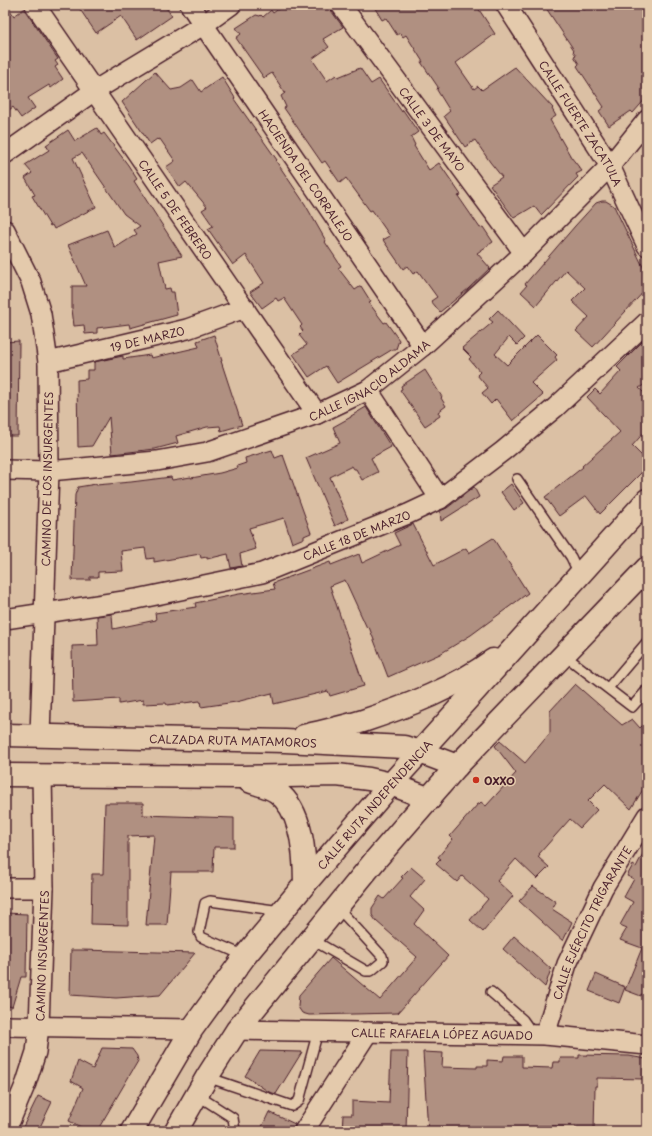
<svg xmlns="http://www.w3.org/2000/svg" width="652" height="1136" font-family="'Playpen Sans',sans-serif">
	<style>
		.building { fill: #b09081; stroke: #4a1f2b }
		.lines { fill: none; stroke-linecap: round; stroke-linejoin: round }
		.lane-casing { stroke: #4a1f2b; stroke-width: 12 }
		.street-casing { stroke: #4a1f2b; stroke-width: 22 }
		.primary-casing { stroke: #4a1f2b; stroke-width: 25 }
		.lane { stroke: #e4caac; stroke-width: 9 }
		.street { stroke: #e4caac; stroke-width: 19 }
		.primary { stroke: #e4caac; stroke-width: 22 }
		.poi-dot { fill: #c8321e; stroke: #e4caac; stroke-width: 1.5 }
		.labels { text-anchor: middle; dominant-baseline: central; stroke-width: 3; stroke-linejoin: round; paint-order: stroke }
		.street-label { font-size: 11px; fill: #4a1f2b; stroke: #e4caac }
		.poi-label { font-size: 11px; font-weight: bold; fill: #4a1f2b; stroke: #e4caac; text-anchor: start }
	</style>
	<rect width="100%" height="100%" fill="#dbc0a4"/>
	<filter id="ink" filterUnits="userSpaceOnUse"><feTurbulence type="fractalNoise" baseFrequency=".025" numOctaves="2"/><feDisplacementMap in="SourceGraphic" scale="8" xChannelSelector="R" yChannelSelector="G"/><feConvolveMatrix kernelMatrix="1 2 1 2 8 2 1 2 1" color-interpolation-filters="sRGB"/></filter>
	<g filter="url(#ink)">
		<g class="building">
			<path d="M5,5H7L14,16L24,9L58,59L55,61L58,65L55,67L63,79L51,88L49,85L28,98L35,108L21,118L13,107L5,113Z"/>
			<path d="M77,5H164L172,16L137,40L121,16L96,33Z"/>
			<path d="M284,5H330L332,12L343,27L323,39L329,47L312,59L327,81L336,75L338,77L360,68L371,84L379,79L402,112L403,110L418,132L411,137L415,145L414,146L429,170L439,163L461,195L458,196L480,228L483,227L493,242L477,253L490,268L468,289L440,312L431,301L437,297L418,271L413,274L407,266L403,269L383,240L390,236L372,210L370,211L346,178L340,183L325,161L322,163L284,108L286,107L281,96L285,93L272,73L264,78L236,38L241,34L236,28L256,15L260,16L261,15L263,17L271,10L273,13Z"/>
			<path d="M373,5H476L495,34L456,63L474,89L478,86L482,90L515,67L553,108L552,109L556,116L550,120L571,157L582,171L576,174L578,177L541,215L534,206L514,218L490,185L502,177L490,162L475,140L465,147L444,116L450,111L437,90L438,87L421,62H423L406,35L403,37L400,33L397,35L386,18L382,20Z"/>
			<path d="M544,5H581L584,10L591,5H642L647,12V97L633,113L631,111L609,126L599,111L604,107L577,66L579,64L574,56L576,55L573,51L574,50Z"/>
			<path d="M155,72L171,90L181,88L193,80L201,92L222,77L235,98L234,99L277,160L276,161L305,204L326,241L325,242L341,266L338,268L355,290L361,286L371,302L369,303L384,323L386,322L399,340L396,349H393L337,383L326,366L309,377L293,354L307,345L299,335L303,331L300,327L302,325L284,298L278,301L276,298L262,308L250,292L264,283L246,255L233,265L208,229L213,226L202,210L207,207L186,182L180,187L166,167L175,161L160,139L158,140L157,139L150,144L122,102Z"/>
			<path d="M97,128L101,135L104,133L128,165L137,179L134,181L182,256L159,261L165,289L170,288L171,292H174L177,315L130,328L129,324L97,328V333L85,334L84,325L74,326L72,309V286H86L68,245L107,230L115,248L137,234L134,230L140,226L124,214L82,153L73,158L96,207L54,229L52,225L50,226L32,196L35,195L25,178L32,173L25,165L49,150L46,145L68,130L75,141Z"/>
			<path d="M602,201H606L614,206L647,275V288L593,347L576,331L589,317L572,301L585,288L566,270L536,306L521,292L527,285L525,284L575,226L596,203Z"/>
			<path d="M498,310L524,338L517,345L509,337L495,354L507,365L537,335L557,355L555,357L557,360L531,383L543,395L513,421L496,399L491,404L482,393L488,388L477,375L480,372L469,359L471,357L462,348L493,322L489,319Z"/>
			<path d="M214,335L222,361H221L242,425L221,431L220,426L207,427L176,436L178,443L155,449L112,454L109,417L92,446L78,447L77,380L87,379V370H94V362L123,356V359L150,355L151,358L173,353L199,347L197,341Z"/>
			<path d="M647,337V383L639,388L647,396V429L632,446L647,461V467L600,514L586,496L559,516L545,497L583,467L582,466L620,432L587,397L595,389L600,394L621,371L617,367Z"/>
			<path d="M19,341L18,436H5V342Z"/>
			<path d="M425,370L442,397L441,398L446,406L438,412L440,416L425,426L400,390L402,389L401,386Z"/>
			<path d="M366,407L391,447L371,458L378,472L362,480L356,469H354L352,466L330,477L348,519L335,526L306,458L340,443L333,427L351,417V416Z"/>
			<path d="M272,450L275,458L283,455L311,533L304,536V538L292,543L284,518L249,528L256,549L240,554L242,566L231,568L228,554L207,559V557L201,558L200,554L154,562V558L147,559L145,548L121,551L123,571L98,572V577H90V580H72L75,495L78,487L96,484V485L131,482L171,477L172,480L191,477V478L220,473L238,468L237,466L246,463L245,458Z"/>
			<path d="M511,484L524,503L514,510L501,492Z"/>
			<path d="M474,487L479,497L441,521L440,511L447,508Z"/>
			<path d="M413,524L434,565L466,548L469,553L493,538L528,593L471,635L440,654L388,677L369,627L367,628L345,580L330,586L364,686L330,696L328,691L274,704L272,693L236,702L201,707L200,701L167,705L166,703L143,704V700L119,704V699L73,702L72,646L98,645L97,616L112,614L113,629L156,620L155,613L196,607L195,603L239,594L275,589L273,583L330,562L331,565L359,554L362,563L400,545L394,533Z"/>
			<path d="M575,684L622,725L632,719L640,728L647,721V783L631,809L605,784L588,801L597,810L580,828L570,819L539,854H540L538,857L549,867L537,879L516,859L497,881L513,896L483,932L470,920L488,899L462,876L457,882L436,864L441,859L438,857L453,839L450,836L478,804H479L481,802L486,806L516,773L495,746L500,741L525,763L550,733V711Z"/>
			<path d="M105,803H143V815L234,818V847H214L213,872H171L167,925H146L154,835L128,836V925L91,924L92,874H103Z"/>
			<path d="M647,846V996L641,994V996L625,990L642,948L620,940L627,928L620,925L633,902L624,897L634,879L627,876L633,865L636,867Z"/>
			<path d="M411,867L425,879L410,897L424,910L414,924L448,956L398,1013L309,1015L302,1013L298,1007L299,995L331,958L380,1000L417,957L376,921L372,915V908L380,896L384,899L403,878L401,877Z"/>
			<path d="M533,886L556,902L552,909L572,922L563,941L519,901Z"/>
			<path d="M5,913L27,914L26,977H21L12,1007L5,1005L10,966H5Z"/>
			<path d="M514,936L551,969L545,987L503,949Z"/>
			<path d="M71,950H81L195,953L160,995L116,998L70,995Z"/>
			<path d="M596,974L625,987L619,1003L589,991Z"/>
			<path d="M102,1048L132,1049L137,1056L138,1061L97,1131H89L69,1121L83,1088L71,1081L78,1061L93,1069Z"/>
			<path d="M260,1051L302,1052L276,1094L269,1092L245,1076Z"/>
			<path d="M391,1052H408L406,1131H342L343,1115H352V1101L389,1103Z"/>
			<path d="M423,1052L443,1053L442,1067L477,1068V1066H487V1060L503,1061L504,1056H522V1067L552,1068L553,1062H560V1058H579V1055L629,1056L646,1059L647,1073L645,1079L597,1078V1086H595L594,1131H576V1126H538V1131H428Z"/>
			<path d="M38,1096L52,1102L38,1131H21Z"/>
			<path d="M269,1112L295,1124L293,1131H260Z"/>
		</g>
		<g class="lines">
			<g class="lane-casing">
				<g id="lane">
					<path d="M517,479L571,557L579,574"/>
					<path d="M564,655L632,707L647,690"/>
					<path d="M608,688L647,642"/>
					<path d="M311,939L366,971H371L383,961L382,956L337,907"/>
					<path d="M245,956L201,937L199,932L205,903L210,901L281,911"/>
					<path d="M491,992L523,1020L533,1034"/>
					<path d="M207,1077L292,1106L299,1101L318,1031"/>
					<path d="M197,1095L233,1118L235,1131"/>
				</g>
			</g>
			<g class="street-casing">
				<g id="street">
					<path id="s1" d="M35,5C128,142 224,277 317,414"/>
					<path id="s2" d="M190,5L423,346"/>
					<path id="s3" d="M341,5L524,253"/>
					<path id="s4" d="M506,5L610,166L647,246"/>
					<path d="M5,154L94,91L203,25L231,5"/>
					<path d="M5,230L31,282L41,314L48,362L49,471L40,735"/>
					<path id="s5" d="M48,362L187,329L245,308"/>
					<path d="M368,390L440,499"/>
					<path id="s6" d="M5,470L49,471L157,461L207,452L317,414L368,390L423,346L524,253L610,166L647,120"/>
					<path id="s7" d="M5,619L137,599L262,573L408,514L440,499L503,451L556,407L647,322"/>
					<path d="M5,888H44"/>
					<path d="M5,1026L192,1029"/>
					<path id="s8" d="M237,1030L545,1035L647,1045"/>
					<path id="s9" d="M545,1035L567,964L603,888L647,816"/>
					<path id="s10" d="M6,1131L26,1083L36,1052L39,1026L44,888L42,775"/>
					<path d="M304,1131L368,1032"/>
				</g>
			</g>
			<g class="primary-casing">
				<g id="primary">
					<path id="s11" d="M5,735L285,741L404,747L420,752L457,766"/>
					<path d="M304,736C323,731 344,727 363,721C408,706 455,688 493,660"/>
					<path d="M5,775L240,777L337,775L369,779L391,784L430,799"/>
					<path d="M249,781C257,784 270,787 277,792C303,811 305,856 305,884"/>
					<path id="s12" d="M132,1131L192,1029L245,956L305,884L391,784L647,500"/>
					<path d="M176,1131L207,1077L237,1030L377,858L457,766L647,568"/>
				</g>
			</g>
			<use href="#lane" class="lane"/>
			<use href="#street" class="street"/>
			<use href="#primary" class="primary"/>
		</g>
	</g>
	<circle class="poi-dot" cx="476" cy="780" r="4"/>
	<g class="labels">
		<g class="street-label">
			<text stroke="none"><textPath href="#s4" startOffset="140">CALLE FUERTE ZACATULA</textPath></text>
			<text stroke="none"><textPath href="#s3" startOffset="154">CALLE 3 DE MAYO</textPath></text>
			<text stroke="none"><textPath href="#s2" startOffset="206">HACIENDA DEL CORRALEJO</textPath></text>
			<text stroke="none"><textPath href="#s1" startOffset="248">CALLE 5 DE FEBRERO</textPath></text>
			<text stroke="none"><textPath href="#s5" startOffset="102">19 DE MARZO</textPath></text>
			<text stroke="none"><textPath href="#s6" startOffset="382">CALLE IGNACIO ALDAMA</textPath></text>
			<text transform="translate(47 479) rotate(-89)">CAMINO DE LOS INSURGENTES</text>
			<text stroke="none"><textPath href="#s7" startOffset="363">CALLE 18 DE MARZO</textPath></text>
			<text stroke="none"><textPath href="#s11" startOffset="228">CALZADA RUTA MATAMOROS</textPath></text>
			<text stroke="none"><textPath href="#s12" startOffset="408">CALLE RUTA INDEPENDENCIA</textPath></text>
			<text stroke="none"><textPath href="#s9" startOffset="122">CALLE EJÉRCITO TRIGARANTE</textPath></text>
			<text stroke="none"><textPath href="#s10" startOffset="181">CAMINO INSURGENTES</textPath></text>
			<text stroke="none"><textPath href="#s8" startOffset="205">CALLE RAFAELA LÓPEZ AGUADO</textPath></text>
		</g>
		<g class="poi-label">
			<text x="484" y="780">OXXO</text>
		</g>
	</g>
	<rect width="652" height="1136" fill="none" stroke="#e4caac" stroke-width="20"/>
	<rect x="10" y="10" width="632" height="1116" fill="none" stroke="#4a1f2b" stroke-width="1.5" filter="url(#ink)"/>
</svg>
